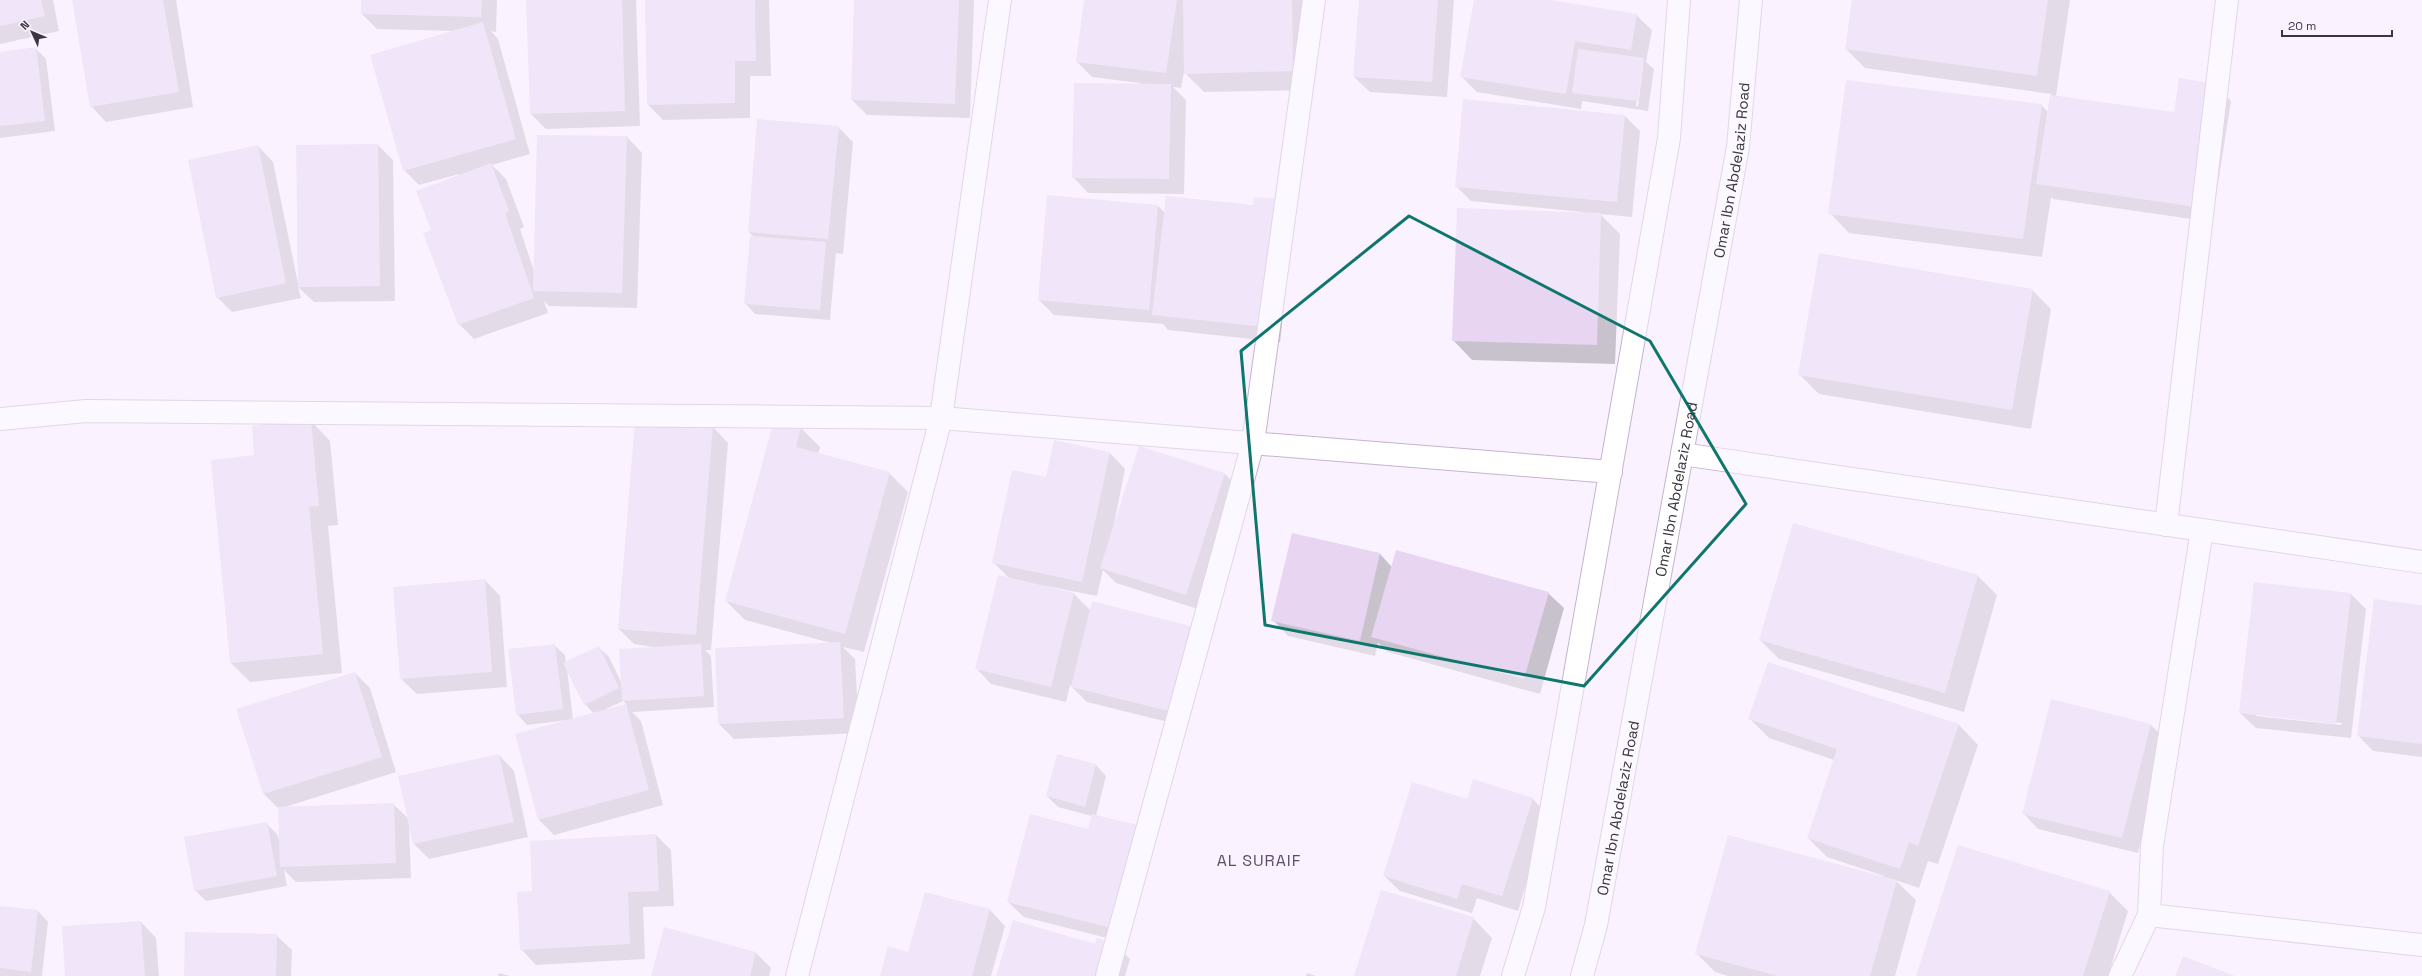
<svg xmlns="http://www.w3.org/2000/svg" width="2422" height="976" font-family="'Space Grotesk',sans-serif">
	<style>
		.shadow { fill: #0003; fill-rule: evenodd }
		.building { fill: #e7d5f2 }
		.lines { fill: none; stroke-linecap: round; stroke-linejoin: round }
		.street-casing { stroke: #c5b3cf; stroke-width: 24 }
		.secondary-casing { stroke: #c5b3cf; stroke-width: 24 }
		.street { stroke: #fff; stroke-width: 22 }
		.secondary { stroke: #fff; stroke-width: 22 }
		.marked { fill: none; stroke: #0f766e; stroke-width: 3; stroke-linejoin: round }
		.labels { text-anchor: middle; dominant-baseline: central; stroke-width: 3; stroke-linejoin: round; paint-order: stroke }
		.street-label { font-size: 15px; fill: #3d3642; stroke: #faf3ff }
		.neighbourhood-label { font-size: 16px; letter-spacing: 1px; fill: #5d4e66; stroke: #faf3ff }
	</style>
	<rect width="100%" height="100%" fill="#faf3ff"/>
	<g class="shadow">
		<path d="M0,0H53L59,31L0,44Z"/>
		<path d="M73,0H176L193,107L106,122L91,106Z"/>
		<path d="M362,0H497L496,32L491,31L498,39L530,154L492,165L506,179L524,227L520,229L534,271L627,137L642,153L637,308L549,306L544,301L548,313L474,339L459,324L432,230L459,174L419,185L404,170L456,31L377,29L362,14Z"/>
		<path d="M527,0H636L640,126L546,129L531,114Z"/>
		<path d="M646,0H769L771,76H750V118L663,120L648,105Z"/>
		<path d="M855,0H974L970,118L867,115L852,100Z"/>
		<path d="M1085,0H1310L1312,90L1204,92L1184,72L1181,88L1173,87L1186,100L1184,194L1088,193L1073,177L1140,83L1092,77L1077,62Z"/>
		<path d="M1360,0H1454L1447,97L1370,92L1354,77Z"/>
		<path d="M1475,0H1545L1636,15L1652,30L1646,62L1654,69L1648,111L1582,101L1581,109L1477,92L1462,77ZM1641,66H1643L1638,106H1636Z"/>
		<path d="M1853,0H2070L2056,96L2175,114L2216,85L2231,101L2212,222L2053,199L2051,197L2042,257L1849,233L1830,213L2041,105L2048,112L2051,94L1865,68L1846,49Z"/>
		<path d="M36,48L46,59L55,131L0,138V53Z"/>
		<path d="M1625,116L1640,131L1632,217L1600,214L1620,234L1615,364L1472,360L1453,340L1583,212L1471,201L1456,186Z"/>
		<path d="M838,127L853,142L843,254L836,253L830,320L755,314L745,303L754,237L749,232Z"/>
		<path d="M378,145L393,160L395,301L314,302L298,287L301,298L232,312L217,297L258,146L273,162L298,283L297,146Z"/>
		<path d="M1158,206L1165,213L1294,216L1280,342L1168,330L1163,324L1054,315L1039,300Z"/>
		<path d="M2032,290L2051,309L2031,429L1819,394L1799,374Z"/>
		<path d="M311,421L330,441L338,525L328,526L342,673L250,682L231,663L212,461L255,456Z"/>
		<path d="M713,427L728,443L711,650H705L711,656L714,707L632,712L641,721L663,805L554,835L539,820L517,735L568,720L527,725L517,714L554,645L565,655L566,663L598,647L609,657L622,684L660,648L634,644L619,629ZM567,668L585,704L594,714L573,720ZM623,701L627,705L607,710L606,709Z"/>
		<path d="M801,428L820,447L818,454L889,473L908,492L864,652L843,647L855,659L859,733L734,739L719,724L831,643L745,620L726,601Z"/>
		<path d="M1139,447L1225,474L1240,489L1201,610L1116,583L1103,570L1097,596L1046,586V587L1074,594L1091,611L1190,627L1205,642L1184,726L1087,702L1070,685L1066,702L991,684L976,668L1009,578L993,562L1047,479L1110,453L1125,469L1113,529Z"/>
		<path d="M1794,524L1978,576L1997,595L1964,712L1779,659L1760,640Z"/>
		<path d="M1292,534L1380,554L1392,567L1548,593L1564,608L1540,694L1388,652L1378,643L1375,656L1288,636L1273,620Z"/>
		<path d="M485,580L500,596L507,687L417,694L401,679Z"/>
		<path d="M2351,594L2366,609L2351,738L2256,728L2240,713ZM2256,714L2342,723L2341,725L2256,716Z"/>
		<path d="M2422,606V757L2373,751L2358,735Z"/>
		<path d="M1769,663L1959,725L1978,745L1938,864L1928,861L1919,888L1895,880L1916,900L1895,976H1728L1715,972L1696,953L1884,876L1827,857L1808,838L1834,760L1769,738L1750,719Z"/>
		<path d="M355,673L370,688L396,772L285,807L393,804L408,818L499,755L514,771L528,837L429,859L414,844L409,827L411,878L296,882L284,870L287,886L206,901L195,890L266,823L277,834L280,843L279,809L264,794L237,710Z"/>
		<path d="M2051,700L2151,725L2166,740L2138,853L2038,829L2023,813Z"/>
		<path d="M1058,756L1096,765L1106,776L1096,816L1127,943L1024,917L1008,902L1089,830L1092,816L1058,807L1047,796Z"/>
		<path d="M1532,798L1547,814L1518,911L1477,898L1472,913L1400,891L1384,876L1468,800Z"/>
		<path d="M656,835L671,850L674,906L643,907L645,959L536,965L521,949L533,892Z"/>
		<path d="M2109,892L2128,911L2108,976H1917Z"/>
		<path d="M0,907L38,911L48,922L42,976H0Z"/>
		<path d="M990,910L1005,926L991,976H881L909,953Z"/>
		<path d="M1473,918L1492,938L1480,976H1355Z"/>
		<path d="M141,922L156,938L159,976H66Z"/>
		<path d="M665,928L756,953L771,968L769,976H652Z"/>
		<path d="M276,935L292,950L291,976H185Z"/>
		<path d="M1114,944L1130,959L1125,976H997L1096,945Z"/>
		<path d="M499,973L510,976H498Z"/>
		<path d="M1307,973L1316,976H1306Z"/>
	</g>
	<g class="building">
		<path d="M0,0H41L45,16L0,26Z"/>
		<path d="M72,0H163L179,92L90,107Z"/>
		<path d="M361,0H482L481,17L361,14Z"/>
		<path d="M526,0H622L625,111L530,114Z"/>
		<path d="M645,0H755L756,61H735V103L647,105Z"/>
		<path d="M854,0H959L955,104L851,100Z"/>
		<path d="M1084,0H1177L1166,73L1076,62Z"/>
		<path d="M1183,0H1292L1293,71L1184,74Z"/>
		<path d="M1359,0H1438L1432,82L1353,77Z"/>
		<path d="M1474,0H1551L1637,14L1631,50L1575,41L1566,94L1460,77Z"/>
		<path d="M1852,0H2048L2037,76L1845,49Z"/>
		<path d="M483,22L516,139L403,171L370,55Z"/>
		<path d="M36,47L45,121L0,126V52Z"/>
		<path d="M1578,49L1644,58L1638,101L1572,93Z"/>
		<path d="M2179,78L2216,84L2197,207L2036,184L2050,95L2174,112Z"/>
		<path d="M1846,80L2042,104L2023,239L1828,214Z"/>
		<path d="M1074,83L1171,84L1169,179L1072,178Z"/>
		<path d="M1463,99L1625,115L1617,202L1455,187Z"/>
		<path d="M757,119L839,126L828,239L748,232Z"/>
		<path d="M537,135L627,136L622,293L533,291Z"/>
		<path d="M378,144L380,286L298,287L296,145Z"/>
		<path d="M258,145L286,283L216,298L188,160Z"/>
		<path d="M491,163L509,211L505,213L534,298L458,325L423,233L431,230L416,191Z"/>
		<path d="M1047,195L1158,205L1149,310L1038,300Z"/>
		<path d="M1166,196L1253,205L1254,197L1279,199L1265,327L1152,315Z"/>
		<path d="M1457,208L1601,213L1597,345L1452,341Z"/>
		<path d="M750,236L826,242L820,310L744,304Z"/>
		<path d="M1819,253L2033,289L2012,410L1798,375Z"/>
		<path d="M311,420L319,506L309,507L323,654L230,663L211,460L254,455L252,426Z"/>
		<path d="M635,420L713,426L696,635L618,629Z"/>
		<path d="M774,420L801,427L796,447L890,472L845,634L725,601Z"/>
		<path d="M1054,440L1110,452L1082,582L992,563L1012,470L1046,477Z"/>
		<path d="M1139,446L1225,473L1186,595L1100,568Z"/>
		<path d="M1793,523L1978,575L1945,693L1759,640Z"/>
		<path d="M1292,533L1380,553L1360,641L1271,621Z"/>
		<path d="M1396,550L1549,592L1524,679L1371,637Z"/>
		<path d="M998,575L1074,593L1051,687L975,669Z"/>
		<path d="M485,579L492,672L400,679L393,587Z"/>
		<path d="M2254,582L2351,593L2336,724L2239,713Z"/>
		<path d="M2374,599L2422,605V744L2357,736Z"/>
		<path d="M1092,601L1190,626L1169,711L1071,687Z"/>
		<path d="M840,642L844,718L718,724L715,648Z"/>
		<path d="M555,644L563,709L516,715L508,649Z"/>
		<path d="M701,644L704,696L622,701L619,649Z"/>
		<path d="M599,646L619,688L584,705L563,663Z"/>
		<path d="M1768,662L1959,724L1918,846L1909,842L1900,869L1807,838L1837,749L1748,719Z"/>
		<path d="M355,672L382,757L263,794L236,709Z"/>
		<path d="M2051,699L2151,724L2122,838L2022,814Z"/>
		<path d="M626,704L649,790L538,820L515,734Z"/>
		<path d="M499,754L514,822L413,844L398,776Z"/>
		<path d="M1057,754L1096,764L1085,807L1046,796Z"/>
		<path d="M1473,779L1533,798L1502,896L1462,884L1457,899L1383,876L1412,782L1467,799Z"/>
		<path d="M394,803L396,863L280,867L278,807Z"/>
		<path d="M1030,814L1088,829L1092,814L1138,825L1112,928L1007,902Z"/>
		<path d="M267,822L277,876L194,891L184,837Z"/>
		<path d="M656,834L659,891L628,892L630,944L520,950L517,892L532,891L530,841Z"/>
		<path d="M1728,835L1897,880L1870,976H1778L1695,954Z"/>
		<path d="M1958,845L2110,891L2083,976H1916Z"/>
		<path d="M1381,890L1474,917L1456,976H1354Z"/>
		<path d="M925,892L990,909L972,976H880L888,946L908,952Z"/>
		<path d="M0,906L38,910L31,972L0,968Z"/>
		<path d="M1013,920L1095,944L1097,938L1115,943L1105,976H996Z"/>
		<path d="M141,921L145,976H65L62,926Z"/>
		<path d="M664,927L756,952L750,976H651Z"/>
		<path d="M185,932L277,934L276,976H184Z"/>
		<path d="M2183,956L2235,976H2175Z"/>
	</g>
	<g class="lines">
		<g class="street-casing">
			<g id="street">
				<path d="M0,419L86,411L941,418L1611,472"/>
				<path d="M1682,454L2422,562"/>
				<path d="M2166,525L2227,0"/>
				<path d="M2149,915L2422,945"/>
				<path d="M797,976L941,418L1000,0"/>
				<path d="M1107,976L1253,443L1314,0"/>
				<path d="M2120,976L2149,915L2152,846L2202,530"/>
			</g>
		</g>
		<g class="secondary-casing">
			<g id="secondary">
				<path d="M1513,976L1534,907L1669,138L1679,0"/>
				<path id="s1" d="M1582,976L1596,925L1738,147L1751,0"/>
			</g>
		</g>
		<use href="#street" class="street"/>
		<use href="#secondary" class="secondary"/>
	</g>
	<path d="M0 0H2422V976H0ZM1409,216L1650,341L1746,504L1584,686L1265,625L1241,351Z" fill="#faf3ff" fill-opacity=".55" fill-rule="evenodd"/>
	<path class="marked" d="M1409,216L1650,341L1746,504L1584,686L1265,625L1241,351Z"/>
	<g class="labels">
		<g class="street-label">
			<text stroke="none"><textPath href="#s1" startOffset="820">Omar Ibn Abdelaziz Road</textPath></text>
			<text stroke="none"><textPath href="#s1" startOffset="496">Omar Ibn Abdelaziz Road</textPath></text>
			<text stroke="none"><textPath href="#s1" startOffset="172">Omar Ibn Abdelaziz Road</textPath></text>
		</g>
		<g class="neighbourhood-label">
			<text x="1259" y="860">AL SURAIF</text>
		</g>
	</g>
	<g transform="translate(32 32) rotate(314)" stroke="#faf3ff" stroke-width="3" paint-order="stroke">
	<path d="M0-3L7 15L0 10L-7 15Z" fill="#3d3642"/>
	<text y="-6" font-size="11" font-weight="bold" text-anchor="middle" fill="#3d3642">N</text>
	</g>
	<path d="M2282 30v6h110v-6" fill="none" stroke="#3d3642" stroke-width="2"/>
	<text x="2288" y="30" font-size="12" fill="#3d3642" stroke="#faf3ff" stroke-width="3" paint-order="stroke">20 m</text>
</svg>
